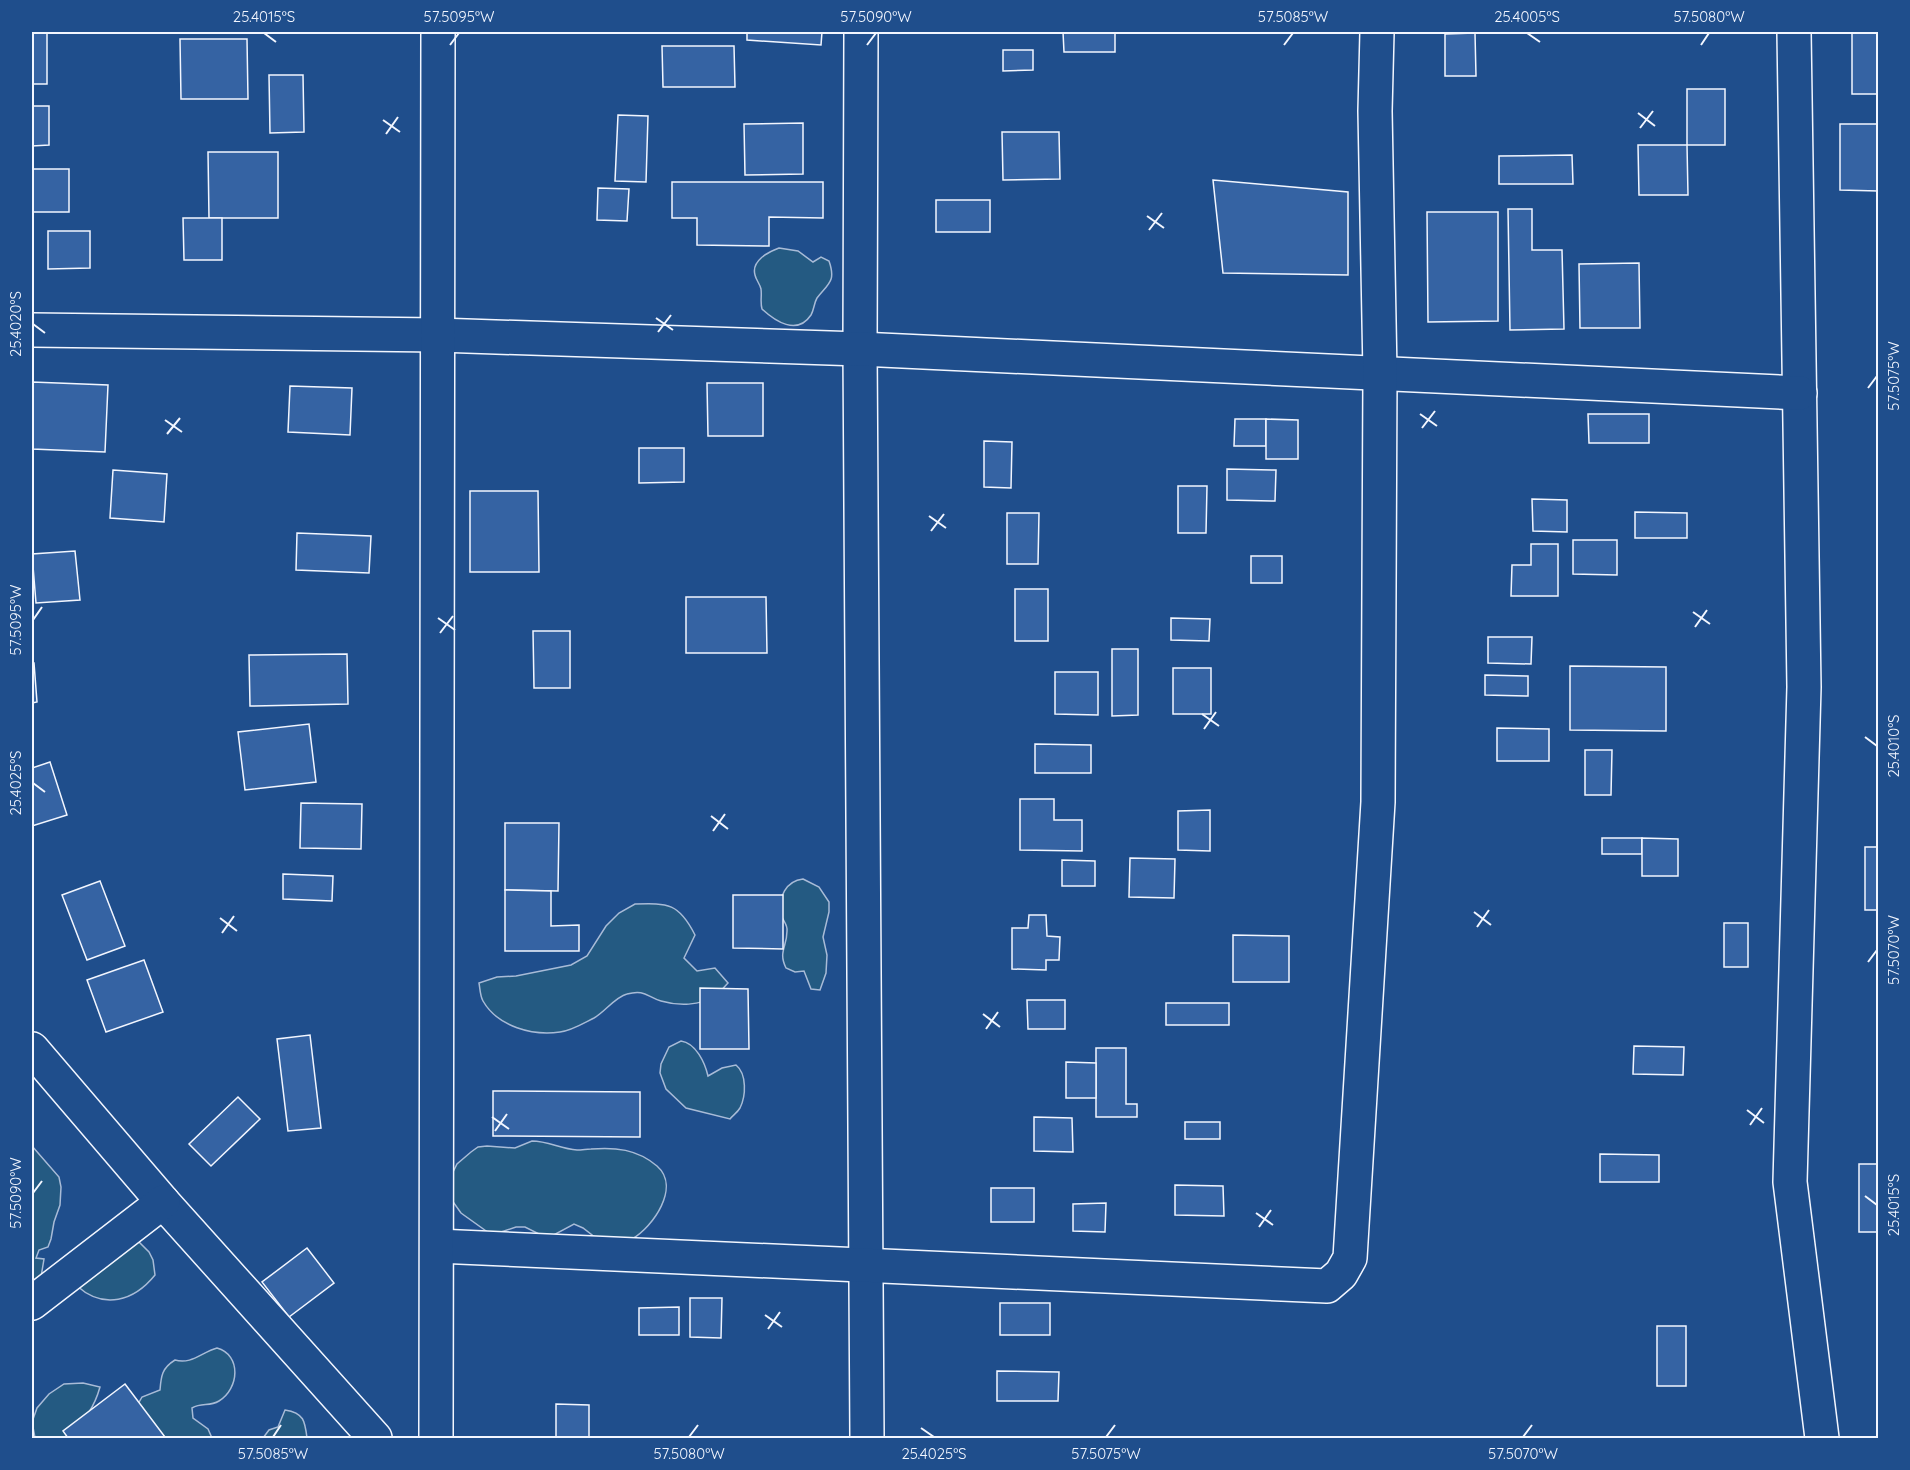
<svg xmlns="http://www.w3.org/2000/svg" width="1910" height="1470" font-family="Quicksand,sans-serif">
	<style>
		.green { fill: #245a82; stroke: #a8bbd7; stroke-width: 1.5 }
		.building { fill: #3563a3; stroke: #f2f6ff; stroke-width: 1.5 }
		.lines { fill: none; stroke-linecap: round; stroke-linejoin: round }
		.minor-casing { stroke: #f2f6ff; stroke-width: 36 }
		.minor { stroke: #1f4e8c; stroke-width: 33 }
		.ticks { fill: none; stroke: #f2f6ff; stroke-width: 2 }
		.neatline { fill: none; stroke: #f2f6ff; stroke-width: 2 }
		.ticks-label { font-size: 15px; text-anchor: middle; fill: #f2f6ff }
	</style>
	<rect width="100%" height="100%" fill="#1f4e8c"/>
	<g class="green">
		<path d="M779,248L798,251L813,262L821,257L829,261C836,281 829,283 817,298C814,303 814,310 811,315C797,336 775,321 762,309C760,302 762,296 761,289C760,284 756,280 755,275C751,261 768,252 779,248Z"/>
		<path d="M803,879L819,887L829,902V912L823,937L827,955L826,973L820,990L811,989L804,971L795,972L786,968C778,952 787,947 787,931C788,924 782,920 781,914C778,897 786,881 803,879Z"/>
		<path d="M635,904C668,903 679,903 695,935L684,958L697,971L715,968L728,983C724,987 720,993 715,996C700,1006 678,1006 661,1001C647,997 645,989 627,994C615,997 605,1012 594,1018C584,1023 571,1031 560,1032C533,1036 498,1027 483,1001C480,996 480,988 479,983L497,977L516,976L571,965L587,956L606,926L619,913Z"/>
		<path d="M681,1041C696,1043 705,1063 708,1076L722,1068L736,1065C747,1074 746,1096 740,1108C737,1113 733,1115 730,1119L686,1108L666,1089L660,1073L661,1064L669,1047Z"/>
		<path d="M532,1141C548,1141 561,1149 577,1150C582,1150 587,1149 591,1149C615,1147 637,1149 657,1166C681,1187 653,1227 632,1239C625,1243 613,1243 605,1245L583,1228L574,1224L550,1237L541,1235L525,1227H516L498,1233H489L461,1213L451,1199L449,1190L453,1172L457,1164L471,1152L478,1147L487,1146L515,1148Z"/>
		<path d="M32,1146L59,1177L61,1187L60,1205L54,1222L51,1239L48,1247L39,1250L36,1258L44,1259L41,1277L32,1287Z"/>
		<path d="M136,1239L149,1252L153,1260L155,1275C134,1301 104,1310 77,1286Z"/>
		<path d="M217,1348C242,1355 239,1389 219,1401C209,1407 202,1402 192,1408L193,1418L208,1429L212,1438H130L138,1404L142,1397L160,1390C161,1376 162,1368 175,1360C191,1365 202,1352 217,1348Z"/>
		<path d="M83,1383L100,1387C93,1412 83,1420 66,1438H35L32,1422L37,1408L49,1394L64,1384Z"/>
		<path d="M285,1410C304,1413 305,1421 307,1438H263L269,1430L278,1427Z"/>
	</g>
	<g class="building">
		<rect x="32" y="32" width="15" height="52"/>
		<path d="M747,32H822L821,45L747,40Z"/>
		<path d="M1063,32H1115V52H1064Z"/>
		<rect x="1852" y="32" width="26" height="62"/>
		<path d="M1475,33L1476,76H1445V34Z"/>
		<path d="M180,39H247L248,99H181Z"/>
		<path d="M662,46H734L735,87H663Z"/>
		<path d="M1003,50H1033V70L1003,71Z"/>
		<path d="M269,75H303L304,132L270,133Z"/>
		<rect x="1687" y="89" width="38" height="56"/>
		<path d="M32,106H49V145L32,146Z"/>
		<path d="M618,115L648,116L646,182L615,181Z"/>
		<path d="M803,123V174L745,175L744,124Z"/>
		<path d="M1840,124H1878V191L1840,190Z"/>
		<path d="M1002,132H1059L1060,179L1003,180Z"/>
		<path d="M1638,145H1687L1688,195H1639Z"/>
		<path d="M208,152H278V218H209Z"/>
		<path d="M1572,155L1573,184H1499V156Z"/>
		<rect x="32" y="169" width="37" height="43"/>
		<path d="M1213,180L1348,192V275L1223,273Z"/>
		<path d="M672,182H823V218L769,217V246L697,245V218H672Z"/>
		<path d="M598,188L629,189L627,221L597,220Z"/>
		<rect x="936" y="200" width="54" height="32"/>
		<path d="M1508,209H1532V250H1562L1564,329L1510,330Z"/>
		<path d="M1427,212H1498V321L1428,322Z"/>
		<path d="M183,218H222V260H184Z"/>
		<path d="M48,231H90V268L48,269Z"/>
		<path d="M1639,263L1640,328H1580L1579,264Z"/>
		<path d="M32,382L108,385L105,452L32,449Z"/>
		<path d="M707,383H763V436H708Z"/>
		<path d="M290,386L352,388L350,435L288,432Z"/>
		<path d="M1588,414H1649V443H1589Z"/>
		<path d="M1235,419H1266V446H1234Z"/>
		<path d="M1266,419L1298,420V459H1266Z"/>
		<path d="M984,441L1012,442L1011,488L984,487Z"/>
		<path d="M639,448H684V482L639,483Z"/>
		<path d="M1227,469L1276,470L1275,501L1227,500Z"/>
		<path d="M113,470L167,474L164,522L110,518Z"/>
		<path d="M1178,486H1207L1206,533H1178Z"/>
		<path d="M470,491H538L539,572H470Z"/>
		<path d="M1532,499L1567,500V532L1533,531Z"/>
		<path d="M1635,512L1687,513V538H1635Z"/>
		<path d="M1007,513H1039L1038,564H1007Z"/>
		<path d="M297,533L371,536L369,573L296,570Z"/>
		<path d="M1573,540H1617V575L1573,574Z"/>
		<path d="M1531,544H1558V596H1511L1512,565H1531Z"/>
		<path d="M75,551L80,600L36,603L32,554Z"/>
		<rect x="1251" y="556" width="31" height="27"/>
		<rect x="1015" y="589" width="33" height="52"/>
		<path d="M686,597H766L767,653H686Z"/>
		<path d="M1171,618L1210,619L1209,641L1171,640Z"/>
		<path d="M533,631H570V688H534Z"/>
		<path d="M1488,637H1532L1531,664L1488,663Z"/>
		<path d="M1112,649H1138V715L1112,716Z"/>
		<path d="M347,654L348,704L250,706L249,655Z"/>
		<path d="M32,663H34L37,702L32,703Z"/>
		<path d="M1570,666L1666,667V731L1570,730Z"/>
		<rect x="1173" y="668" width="38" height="46"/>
		<path d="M1055,672H1098V715L1055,714Z"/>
		<path d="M1485,675L1528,676V696L1485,695Z"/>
		<path d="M309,724L316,782L245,790L238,732Z"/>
		<path d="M1497,728L1549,729V761H1497Z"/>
		<path d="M1035,744L1091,745V773H1035Z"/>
		<path d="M1585,750H1612L1611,795H1585Z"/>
		<path d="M50,762L67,815L32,826V768Z"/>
		<path d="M1020,799H1054V820H1082V851L1020,850Z"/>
		<path d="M301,803L362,804L361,849L300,848Z"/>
		<path d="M1210,810V851L1178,850V811Z"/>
		<path d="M505,823H559L558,891L505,890Z"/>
		<rect x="1602" y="838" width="40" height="16"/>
		<path d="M1642,838L1678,839V876H1642Z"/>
		<rect x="1865" y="847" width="13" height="63"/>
		<path d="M1130,858L1175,859L1174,898L1129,897Z"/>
		<path d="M1062,860L1095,861V886H1062Z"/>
		<path d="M283,874L333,876L332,901L283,899Z"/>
		<path d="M100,881L125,946L87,960L62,895Z"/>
		<path d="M505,890L551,891V926L579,925V951H505Z"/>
		<path d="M733,895H783V949L733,948Z"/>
		<path d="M1029,915H1046L1047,936L1060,937L1059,960H1046V970L1012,969V928H1028Z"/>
		<rect x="1724" y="923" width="24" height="44"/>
		<path d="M1233,935L1289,936V982H1233Z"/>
		<path d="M144,960L163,1012L106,1032L87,980Z"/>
		<path d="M700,988L748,989L749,1049H700Z"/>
		<path d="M1027,1000H1065V1029H1028Z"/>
		<rect x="1166" y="1003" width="63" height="22"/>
		<path d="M310,1035L321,1128L288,1131L277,1039Z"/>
		<path d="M1634,1046L1684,1047L1683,1075L1633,1074Z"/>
		<path d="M1096,1048H1126V1104H1137V1117H1096Z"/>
		<path d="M1066,1062L1096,1063V1098H1066Z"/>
		<path d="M493,1091L640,1092V1137L493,1136Z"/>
		<path d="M238,1097L260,1119L211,1166L189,1144Z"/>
		<path d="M1034,1117L1072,1118L1073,1152L1034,1151Z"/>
		<rect x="1185" y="1122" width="35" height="17"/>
		<path d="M1600,1154L1659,1155V1182H1600Z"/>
		<rect x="1859" y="1164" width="19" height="68"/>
		<path d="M1175,1185L1223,1186L1224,1216L1175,1215Z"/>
		<rect x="991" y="1188" width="43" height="34"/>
		<path d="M1106,1203L1105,1232L1073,1231V1204Z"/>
		<path d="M307,1248L334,1283L289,1317L262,1282Z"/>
		<path d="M690,1298H722L721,1338L690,1337Z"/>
		<rect x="1000" y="1303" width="50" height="32"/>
		<path d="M679,1307V1335H639V1308Z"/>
		<rect x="1657" y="1326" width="29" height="60"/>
		<path d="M997,1371L1059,1372L1058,1401H997Z"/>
		<path d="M125,1384L165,1437L163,1438H68L63,1431Z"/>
		<path d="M556,1404L589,1405V1438H556Z"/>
		<rect x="704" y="1437" width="51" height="1"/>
	</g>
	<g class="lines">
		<g class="minor-casing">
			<g id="minor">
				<path d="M861,32L860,349L867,1438"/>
				<path d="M1794,32L1804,687L1790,1182L1822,1438"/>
				<path d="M32,330L438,335L860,349L1800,393"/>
				<path d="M32,1049L163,1202L375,1438"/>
				<path d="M437,1246L1327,1286L1341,1274L1350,1258L1378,802L1380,373L1375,111L1377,32"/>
				<path d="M32,1303L163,1202"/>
				<path d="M436,1438L438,32"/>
			</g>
		</g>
		<use href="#minor" class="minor"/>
	</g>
	<path class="ticks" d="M264,33L276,42M1527,33L1540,42M450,45L459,33M867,45L876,33M1284,45L1293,33M1701,45L1709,33M1638,113L1655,126M383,120L400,132M1640,128L1653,111M386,134L398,117M1147,216L1164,228M1149,230L1162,213M656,318L673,330M33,324L45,333M658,332L671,315M1868,388L1877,376M1420,414L1437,426M165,420L182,432M1422,428L1435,411M167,434L180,418M929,516L946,528M931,531L944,514M1693,612L1710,624M438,618L455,630M33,620L42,607M1695,627L1707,610M440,633L453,616M1202,714L1219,726M1204,729L1216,712M1865,737L1877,746M33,783L45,792M711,816L728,829M713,831L725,814M1474,912L1491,925M220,918L237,931M1477,927L1489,910M222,933L234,916M1868,962L1877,950M983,1014L1000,1027M986,1029L998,1012M1747,1110L1764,1123M492,1117L509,1129M1750,1125L1762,1108M495,1131L507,1114M33,1193L42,1181M1865,1196L1877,1205M1256,1213L1273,1225M1259,1227L1271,1210M765,1315L782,1327M768,1329L780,1312M921,1428L934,1437M273,1437L281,1425M689,1437L698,1425M1106,1437L1115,1425M1523,1437L1532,1425"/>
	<rect width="1910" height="1470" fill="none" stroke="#1f4e8c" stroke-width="66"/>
	<rect x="33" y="33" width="1844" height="1404" class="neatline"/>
	<g class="ticks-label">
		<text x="264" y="22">25.4015°S</text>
		<text x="459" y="22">57.5095°W</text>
		<text x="876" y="22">57.5090°W</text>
		<text x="1293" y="22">57.5085°W</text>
		<text x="1527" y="22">25.4005°S</text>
		<text x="1709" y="22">57.5080°W</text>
		<text transform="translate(16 324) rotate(-90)" y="5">25.4020°S</text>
		<text transform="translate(1894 376) rotate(-90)" y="5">57.5075°W</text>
		<text transform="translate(16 620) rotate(-90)" y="5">57.5095°W</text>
		<text transform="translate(1894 746) rotate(-90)" y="5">25.4010°S</text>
		<text transform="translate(16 783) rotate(-90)" y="5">25.4025°S</text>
		<text transform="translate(1894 950) rotate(-90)" y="5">57.5070°W</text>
		<text transform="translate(16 1193) rotate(-90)" y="5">57.5090°W</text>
		<text transform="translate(1894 1205) rotate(-90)" y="5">25.4015°S</text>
		<text x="273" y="1459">57.5085°W</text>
		<text x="689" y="1459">57.5080°W</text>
		<text x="934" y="1459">25.4025°S</text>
		<text x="1106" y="1459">57.5075°W</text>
		<text x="1523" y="1459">57.5070°W</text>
	</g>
</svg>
